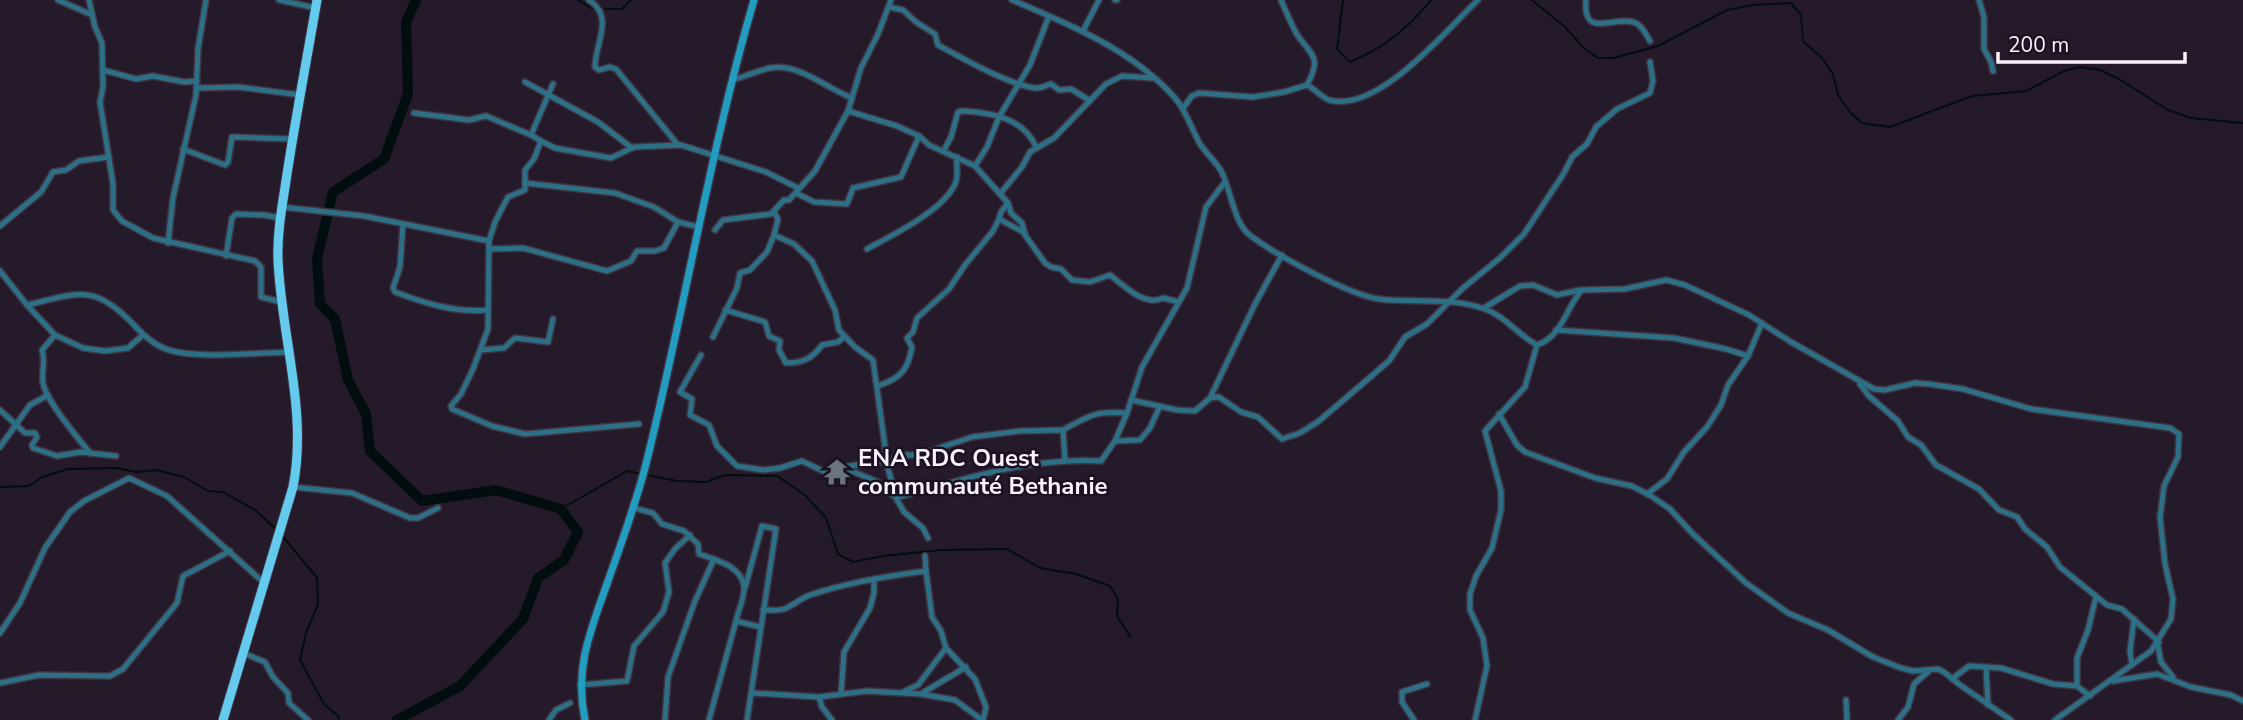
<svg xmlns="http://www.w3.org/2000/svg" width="2243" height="720" font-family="'Nunito Sans',sans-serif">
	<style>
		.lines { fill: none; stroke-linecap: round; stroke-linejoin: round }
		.stream { stroke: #010d0e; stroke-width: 2 }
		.river { stroke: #010d0e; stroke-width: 10 }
		.minor-casing { stroke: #3e3443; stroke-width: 8 }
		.secondary-casing { stroke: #3e3443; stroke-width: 10 }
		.trunk-casing { stroke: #3e3443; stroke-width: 11 }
		.minor { stroke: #2d6f85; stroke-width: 5 }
		.secondary { stroke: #229dc1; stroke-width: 7 }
		.trunk { stroke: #64cbee; stroke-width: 9 }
		.labels { text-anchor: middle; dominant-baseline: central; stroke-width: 5; stroke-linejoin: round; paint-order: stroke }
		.poi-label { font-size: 24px; font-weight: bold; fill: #f9f1fd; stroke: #1b1120; text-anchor: start }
	</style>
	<rect width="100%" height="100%" fill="#251a2a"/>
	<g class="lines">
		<g class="stream">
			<path d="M578,0L593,9"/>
			<path d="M1343,0L1337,49L1350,62C1384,48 1408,28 1431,0"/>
			<path d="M1532,0L1565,27L1584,48L1598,58H1613L1658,46L1727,10L1752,5L1791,3L1801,15L1803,41L1822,58L1833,74L1838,95L1850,112L1862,123L1890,127L1972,96L2026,91L2064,71L2080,67L2100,70L2119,79L2168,110L2191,118L2243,123"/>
			<path d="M605,9H622L631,0"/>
			<path d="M647,475L677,481L706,482L725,475L777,476L805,495L826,518L838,554L853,562L883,556L941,550L1007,549L1040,568L1076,574L1110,586L1118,599L1117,616L1130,636"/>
			<path d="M0,487L29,486L42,477L68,469L117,468L136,472L156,470L184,477L208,491L223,492L255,510L277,530"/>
			<path d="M561,509L627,471L641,474"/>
			<path d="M281,534L317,578L318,604L306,633L300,660L324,704L339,717L338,720"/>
		</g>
		<path class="river" d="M397,720L460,686L523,619L538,578L564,560L578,532L561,509L496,490L422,501L370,451L366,414L348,380L335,319L320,304L317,258L333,192L384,159L408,94L406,22L416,0"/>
		<g class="minor-casing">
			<g id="minor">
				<path d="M58,0L92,15"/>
				<path d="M89,0L95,27L102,43L103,87L100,102L113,184V210L122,221L153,238L255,261L261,267V297L281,302"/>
				<path d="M279,0L316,8"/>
				<path d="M589,0C615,17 595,43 595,67L599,70L610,67L616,69L678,145"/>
				<path d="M1012,0C1067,23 1134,51 1175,98C1187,112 1191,128 1200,144C1206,153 1214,160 1220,169C1231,187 1233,224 1251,236C1276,255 1349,295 1379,299C1414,303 1451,297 1485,309C1505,316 1518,335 1537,345C1563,336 1566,307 1582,290L1625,289L1666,280L1685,285L1749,315L1791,342L1874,389L1885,390L1915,383L1929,384L1963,389L2031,409L2170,428L2179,434L2178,457L2164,486L2160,517L2165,564L2173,599L2171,619L2151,651L2055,720"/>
				<path d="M1115,0H1117"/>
				<path d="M1281,0C1286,11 1291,25 1298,36C1314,57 1321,59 1307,85"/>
				<path d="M1586,0C1582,41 1616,14 1636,23C1643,27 1646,34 1650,41"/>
				<path d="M1979,0L1984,17V49L1991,62L1993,71"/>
				<path d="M889,7L903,10L916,22L935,34L938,45C962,58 1009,85 1035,88C1041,89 1046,85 1051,84L1059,90L1071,89L1089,100"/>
				<path d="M1083,31L1099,0"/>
				<path d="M103,70L136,79L153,76L184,82L197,81"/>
				<path d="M733,80C745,76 757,71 770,68C799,63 826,88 852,98"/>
				<path d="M525,82L598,122L632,148"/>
				<path d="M197,88L238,87L300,95"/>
				<path d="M1183,108L1192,96L1199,93L1253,97L1284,92L1307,85C1315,89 1321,97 1329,100C1378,114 1446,30 1478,0"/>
				<path d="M848,111L897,126L919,136L929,145L975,166L1008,203L1011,213L1022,223L1025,235L1045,263L1051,267L1061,269L1072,280L1090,282L1110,275C1125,286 1144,307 1163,298L1179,302"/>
				<path d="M414,113L469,120L486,116L531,135"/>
				<path d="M541,141L555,148L611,158L634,147L681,145L766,172L798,188"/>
				<path d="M183,149L225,165L228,162L232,137L292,139"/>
				<path d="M944,150L951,137L958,112L961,111C990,112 1024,118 1036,147"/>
				<path d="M975,166L987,147L999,117L1030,65L1049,16"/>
				<path d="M525,183L615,193L654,207L678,222L699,227"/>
				<path d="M796,193L814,202L847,204L853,188L901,177L919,136"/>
				<path d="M1000,194L1022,167L1030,152L1054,138L1106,84L1122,76L1152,78"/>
				<path d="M282,207L364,216L489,241L495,222L508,197L525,190V170L534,159L541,141L531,135L553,84"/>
				<path d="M774,212L778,219L774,235L794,244L812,261L835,310L839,330L855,347L873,360L888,468L896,498L904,512L923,528L928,538"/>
				<path d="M999,219L1001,212L1008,203"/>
				<path d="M403,224L400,267L393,288L395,292C424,303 455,313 487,310"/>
				<path d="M0,226L41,192L53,172L66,170L79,161L109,157"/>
				<path d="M715,230L723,220L771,214L784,200H789L815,171L848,111L861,68L878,34L891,0"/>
				<path d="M489,241L488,329L473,369L461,394L451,406L452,409L492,426L525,434L639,424"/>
				<path d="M168,243L173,198L196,95L198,49L206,0"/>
				<path d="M490,249L523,248L607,271L631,261L637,251H655L664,248L678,222"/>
				<path d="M867,249C891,236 944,210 955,184C959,177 956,165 957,157"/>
				<path d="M226,256L232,218L236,214L264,215L280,218"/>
				<path d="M0,271L27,305C79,293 94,283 134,325C144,336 155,346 169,350C198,359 257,353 289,352"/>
				<path d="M27,305L55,335L83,348L105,351L128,348L143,335"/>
				<path d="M1484,308L1520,286L1533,285L1557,295L1580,290"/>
				<path d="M725,310L765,322L769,336L780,341L779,350L786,363C803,363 813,358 822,345L838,342L844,337"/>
				<path d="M1556,330L1674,338L1726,349L1748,356L1762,323"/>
				<path d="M55,335L42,350C46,362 41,371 43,383C46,401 78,438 90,453"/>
				<path d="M713,337L737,288L740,273L750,270L767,252L774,235"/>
				<path d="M481,350L504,348L515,338L548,342L553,319"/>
				<path d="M701,355L680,392L692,399L690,415L709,425L717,446L737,466L763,470L780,468L802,461L827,473L834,465L842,467L887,461L901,455H918L972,437L1020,431L1063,430L1065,460"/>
				<path d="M1860,384L1869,396L1898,421L1908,437L1921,445L1936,465L1979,489L1999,510L2017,517L2025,529L2047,547L2060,567L2107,605L2122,609L2159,642"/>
				<path d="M878,386C901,378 908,370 912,347L907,338L913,332L917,318L949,289L965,265L993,231L999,219L1025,233"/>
				<path d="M1210,398L1255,304L1282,255"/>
				<path d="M1131,400L1177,410L1195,411L1210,398L1219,397L1241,412L1258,417L1282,439L1300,433L1319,421L1389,361L1405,337L1427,324L1463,288L1500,258L1524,234L1564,173L1572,157L1587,144L1596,127L1617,109L1650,93L1653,81L1650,62"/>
				<path d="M0,410L25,433H35L37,437L32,445L33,448L57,456L81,452L116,456"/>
				<path d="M1499,414L1517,445L1525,452L1595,478L1632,486L1651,496L1670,509L1693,534L1746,583L1788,613L1828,630L1873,657L1901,668L1913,671L1938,669L1944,672L1960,685L2011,720"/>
				<path d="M1063,430C1091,415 1094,411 1127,413"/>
				<path d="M1115,441L1140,440L1150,428L1160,406"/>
				<path d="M0,447L30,405L48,395"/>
				<path d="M842,467L878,482L896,498C963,479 1031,457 1101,461L1115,441L1127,413L1142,367L1187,288L1206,207L1225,182"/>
				<path d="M293,487L352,493L410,518H418L438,508"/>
				<path d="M1647,494L1667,479L1684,452L1707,427L1721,405L1728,385L1748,356"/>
				<path d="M634,508L653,513L662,524L684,531L698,544L699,554C716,560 742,566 744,587C745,597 738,611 736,621L760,627"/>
				<path d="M745,588L762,526L776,529L747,720"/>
				<path d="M763,610C769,610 778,611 784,609C794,605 802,597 813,594C850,582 887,576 926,571L925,556"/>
				<path d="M0,633L20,603L45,548L70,512L84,501L129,478L167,496L263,582"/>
				<path d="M2158,646L2161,662L2173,677"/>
				<path d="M946,648L975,679L986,707L983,720"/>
				<path d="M243,653L265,662L273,677L288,693L289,703L308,720"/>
				<path d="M2132,665L2130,651L2134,619"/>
				<path d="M1986,667L1988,705"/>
				<path d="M1952,679L1969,666L2001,668L2053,684L2077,686L2090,696"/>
				<path d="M2113,681L2157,674L2191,687L2231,695L2243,701"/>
				<path d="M0,683L39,675L110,676L123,669L177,603L183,576L230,551"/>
				<path d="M580,685L627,681L634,646L663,612L669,592L665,563L675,549L690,535"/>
				<path d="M2077,686V658L2088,630L2096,597"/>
				<path d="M905,691L918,685L946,648L941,631L932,617L926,571"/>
				<path d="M924,692L966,667"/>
				<path d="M752,693L819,697L867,691L921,694L955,700L982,720"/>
				<path d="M841,694L844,652L870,608L874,593V579"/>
				<path d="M819,697L822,707L832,720"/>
				<path d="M1846,700L1847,720"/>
				<path d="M549,720L556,710L570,703"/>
				<path d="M665,720L668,677L695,601L714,559"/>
				<path d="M709,720L736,621"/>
				<path d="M1414,720L1402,702V692L1427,684"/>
				<path d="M1475,720L1487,666L1483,638L1470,610V594L1476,576L1492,548L1501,510V491L1485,431L1525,387L1537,345"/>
				<path d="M1898,720L1908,707L1914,684L1929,671"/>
			</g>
		</g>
		<g class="secondary-casing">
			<path id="secondary" d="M585,720C574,667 591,630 608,581C622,541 637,501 647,460C685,307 710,151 754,0"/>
		</g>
		<g class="trunk-casing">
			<path id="trunk" d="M223,720L293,487C308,411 281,336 278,259C277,230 283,202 287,174C296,116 307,58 317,0"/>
		</g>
		<use href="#minor" class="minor"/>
		<use href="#secondary" class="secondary"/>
		<use href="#trunk" class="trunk"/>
	</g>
	<defs>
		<g id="temple-bare" transform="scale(2.1)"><path d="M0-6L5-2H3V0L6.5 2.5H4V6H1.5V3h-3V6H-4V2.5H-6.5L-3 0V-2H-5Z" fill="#6b7280" stroke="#1b1120" stroke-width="2.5" paint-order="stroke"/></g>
	</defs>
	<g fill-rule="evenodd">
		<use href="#temple-bare" x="837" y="472"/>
	</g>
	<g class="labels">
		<g class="poi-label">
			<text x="858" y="458">ENA RDC Ouest<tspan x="858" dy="28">communauté Bethanie</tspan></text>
		</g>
	</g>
	<path d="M1998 52v10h187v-10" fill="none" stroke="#f9f1fd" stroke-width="3.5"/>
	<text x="2008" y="52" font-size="21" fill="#f9f1fd" stroke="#1b1120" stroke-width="5" paint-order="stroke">200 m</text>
</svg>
